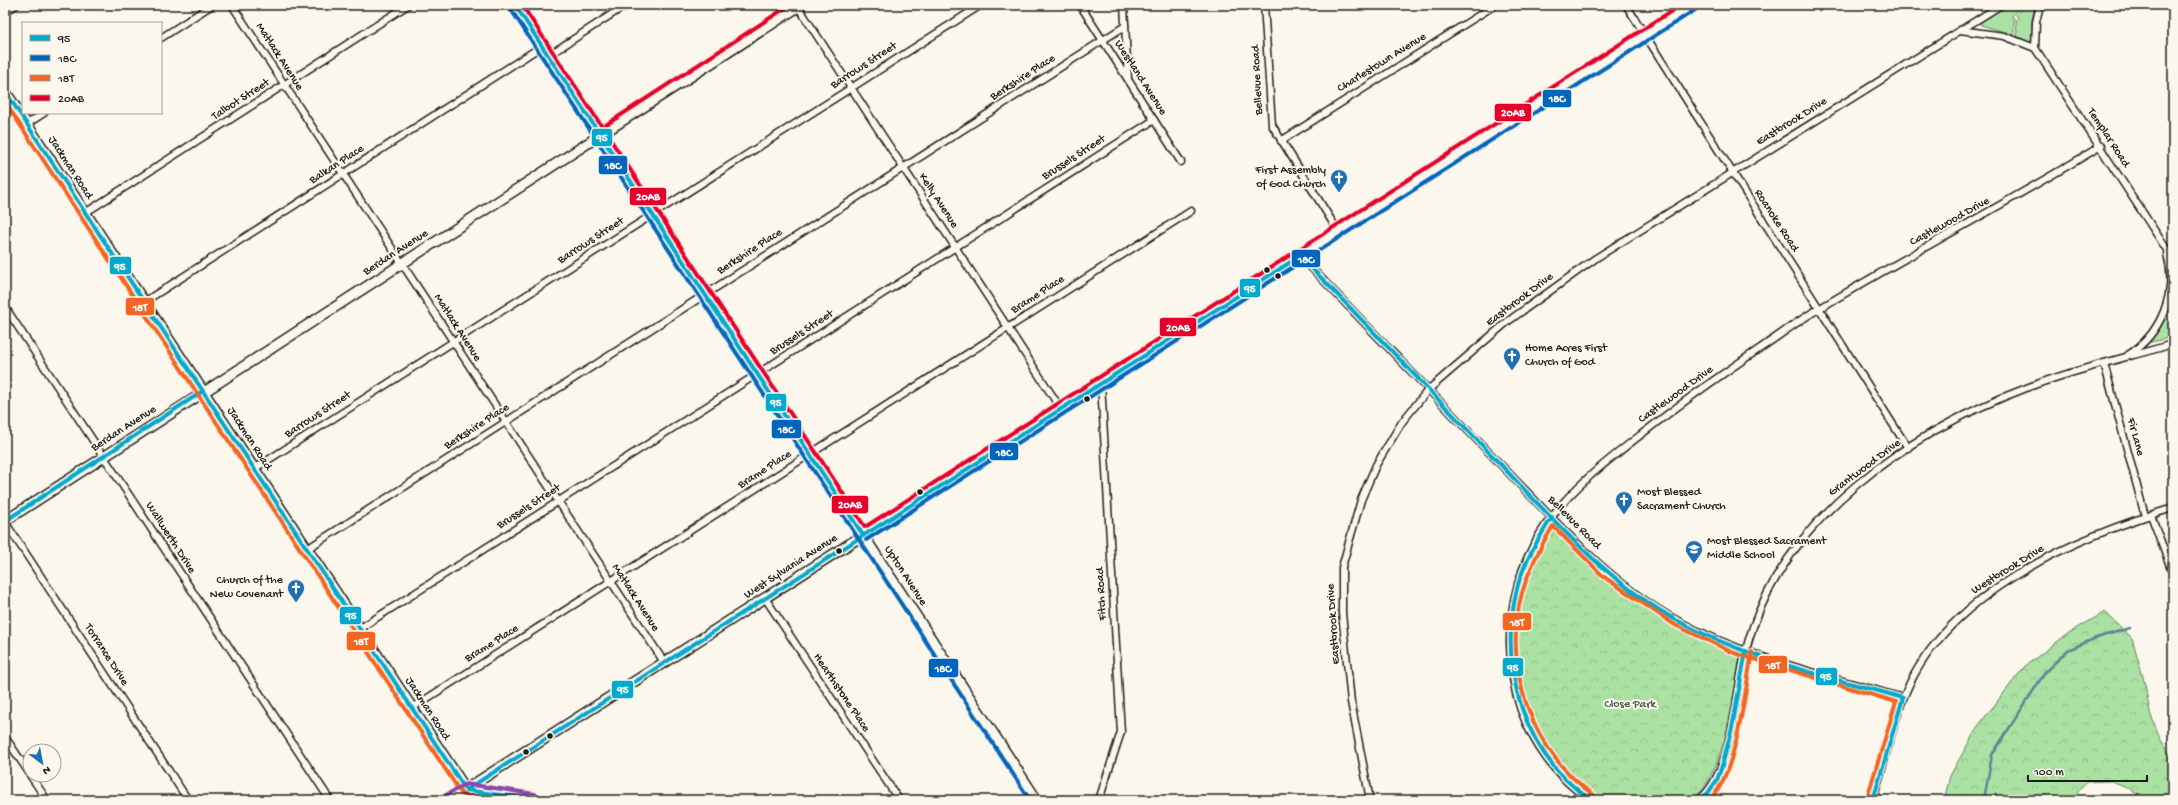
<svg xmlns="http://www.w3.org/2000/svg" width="2178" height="805" font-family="'Gochi Hand',sans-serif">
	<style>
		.green { fill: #abe1a3; stroke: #647e60 }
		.forest { fill: url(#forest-crowns); stroke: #647e60 }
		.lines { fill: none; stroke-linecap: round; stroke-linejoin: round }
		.stream { stroke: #5b8495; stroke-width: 2.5 }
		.street-casing { stroke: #1c1c1c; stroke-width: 9 }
		.secondary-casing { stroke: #1c1c1c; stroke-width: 12 }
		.street { stroke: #fbf7ec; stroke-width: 6 }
		.secondary { stroke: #fbf7ec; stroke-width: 9 }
		.bus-1-casing { stroke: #fbf7ec; stroke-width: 7 }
		.bus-2-casing { stroke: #fbf7ec; stroke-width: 7 }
		.bus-3-casing { stroke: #fbf7ec; stroke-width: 7 }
		.bus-4-casing { stroke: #fbf7ec; stroke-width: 7 }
		.bus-5-casing { stroke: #fbf7ec; stroke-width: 7 }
		.bus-1 { stroke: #00a9ce; stroke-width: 4 }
		.bus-2 { stroke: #0065bd; stroke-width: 4 }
		.bus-3 { stroke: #f26522; stroke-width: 4 }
		.bus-4 { stroke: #e4002b; stroke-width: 4 }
		.bus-5 { stroke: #8e44ad; stroke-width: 4 }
		.bus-dot { fill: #1c1c1c; stroke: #fbf7ec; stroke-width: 1.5 }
		.labels { text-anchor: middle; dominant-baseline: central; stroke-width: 4; stroke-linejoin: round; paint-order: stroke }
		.street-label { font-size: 12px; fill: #1c1c1c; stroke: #fbf7ec }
		.poi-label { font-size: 12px; fill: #1c1c1c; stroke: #fbf7ec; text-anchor: start }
		.park-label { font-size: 12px; fill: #475744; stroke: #fbf7ec }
		.line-badge { stroke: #fbf7ec; stroke-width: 1.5 }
		.badge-label { font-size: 11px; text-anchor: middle; font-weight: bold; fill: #fff }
	</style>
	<defs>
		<pattern id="forest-crowns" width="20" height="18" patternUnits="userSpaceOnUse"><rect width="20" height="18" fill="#abe1a3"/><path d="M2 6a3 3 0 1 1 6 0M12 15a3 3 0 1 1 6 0" fill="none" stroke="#93c08c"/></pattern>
	</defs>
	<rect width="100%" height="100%" fill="#fbf7ec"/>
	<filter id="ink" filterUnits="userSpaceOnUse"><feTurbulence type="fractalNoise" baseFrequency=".025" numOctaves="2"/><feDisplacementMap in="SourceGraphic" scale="8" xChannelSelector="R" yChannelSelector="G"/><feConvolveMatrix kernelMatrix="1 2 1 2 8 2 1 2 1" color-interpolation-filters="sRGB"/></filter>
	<g filter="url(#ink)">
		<g class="green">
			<path d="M2007,5H2022L2012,16L2014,19V35L1981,25V21Z"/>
			<path d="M2024,5H2035L2032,20V43H2029L2017,36L2016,20L2018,18L2016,15Z"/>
			<path d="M2173,291V337L2147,343L2165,316Z"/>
		</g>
		<g class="forest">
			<path d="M1552,527L1556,528C1576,547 1596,568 1619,585C1656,612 1696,633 1738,652L1740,656C1738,689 1721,783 1691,800H1601C1552,778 1522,723 1513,672C1508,640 1515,595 1528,565C1534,553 1539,534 1552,527Z"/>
			<path d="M2105,612L2132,638L2145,684L2150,713L2161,740L2173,759V800H2143L2129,788L2112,781L2087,782L2070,800H1944L1950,776L1978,726L2025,666L2069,633Z"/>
		</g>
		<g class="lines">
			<path class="stream" d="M1984,800L1992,755L2046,671L2068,650L2096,638L2130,628"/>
			<g class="street-casing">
				<g id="street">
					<path d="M232,5L664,662"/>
					<path d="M797,5L1061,409"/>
					<path d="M1080,5L1181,162"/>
					<path d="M1124,5L1128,79"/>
					<path d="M1264,5L1272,125L1338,231"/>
					<path d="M1626,5L1908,448"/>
					<path d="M2040,5L2036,22L2035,48L2173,259"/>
					<path d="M5,12L16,5"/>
					<path d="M1960,30L2004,36L2035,48"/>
					<path d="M161,38L212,5"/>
					<path d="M549,55L626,5"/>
					<path d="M27,124L44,113"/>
					<path d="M1281,141L1495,5"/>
					<path d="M85,213L408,5"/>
					<path d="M1300,256C1368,326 1435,397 1503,467C1557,523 1609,583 1678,621C1746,658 1829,676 1903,698"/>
					<path d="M144,302L542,46"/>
					<path d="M5,307L330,800"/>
					<path d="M2128,355C2161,334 2178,293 2167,254"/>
					<path d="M2104,363L2145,516"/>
					<path d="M254,469L981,5"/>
					<path d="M2151,515L2173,574"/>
					<path d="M5,522L188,800"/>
					<path d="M307,549L1125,26"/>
					<path d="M765,598L899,800"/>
					<path d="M359,629L1154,120"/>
					<path d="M412,708L1191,211"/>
					<path d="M5,737L30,774"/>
					<path d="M30,775L47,800"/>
					<path d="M1099,800L1121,732L1101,383"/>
					<path d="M1370,800L1351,702L1342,613V567L1361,500L1376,465L1402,422L1428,390L1507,322L1596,258L2001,5"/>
					<path d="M1591,800C1550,775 1520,726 1513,678C1504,624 1515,569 1547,523C1575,483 1618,453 1656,423C1691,396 1728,370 1765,345C1784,332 1802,318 1822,307C1914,252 2009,202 2101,146"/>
					<path d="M1699,800C1734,772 1735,692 1746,650C1780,518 1909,432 2029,387C2076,369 2125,358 2173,344"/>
					<path d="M1873,800C1883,767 1891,731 1903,699C1943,594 2073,538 2173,508"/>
				</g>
			</g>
			<g class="secondary-casing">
				<g id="secondary">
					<path d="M515,5L1037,800"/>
					<path d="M5,91L473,800"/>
					<path d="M5,521L801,5"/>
					<path d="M466,790L534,800"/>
					<path d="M449,800L1692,5"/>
				</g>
			</g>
			<use href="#street" class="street"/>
			<use href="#secondary" class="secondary"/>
			<g class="bus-1-casing">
				<g id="bus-1">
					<path d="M515,5L863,535"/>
					<path d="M5,91L466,790"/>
					<path d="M1552,517C1537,541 1522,565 1516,593C1499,670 1524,755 1591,800"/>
					<path d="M5,521L203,391"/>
					<path d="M466,790L1300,256C1368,326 1435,396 1503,467C1556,523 1609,583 1678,621C1747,659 1827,676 1903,698L1873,800"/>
					<path d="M466,790L534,800"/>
					<path d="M1699,800L1708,793L1717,780L1722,766L1732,728L1746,651"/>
				</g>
			</g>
			<g class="bus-2-casing">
				<g id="bus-2">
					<path d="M510,8L1030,800"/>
					<path d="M866,540L1695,10"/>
				</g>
			</g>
			<g class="bus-3-casing">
				<g id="bus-3">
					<path d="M5,102L461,793L465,796L493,800"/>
					<path d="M1594,795C1531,752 1502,666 1522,593C1529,569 1540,547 1553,526L1604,577L1675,625L1734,653L1896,702L1867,798"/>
					<path d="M1709,800C1736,779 1746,686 1752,652"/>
				</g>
			</g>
			<g class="bus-4-casing">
				<g id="bus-4">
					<path d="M522,5L865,527L1681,5"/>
					<path d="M598,130L790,5"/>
				</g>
			</g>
			<g class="bus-5-casing">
				<path id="bus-5" d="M446,795L466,784L535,794"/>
			</g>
			<use href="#bus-1" class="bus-1"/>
			<use href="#bus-2" class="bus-2"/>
			<use href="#bus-3" class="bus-3"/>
			<use href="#bus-4" class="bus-4"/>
			<use href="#bus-5" class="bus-5"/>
		</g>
	</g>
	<defs>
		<g id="church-pin" transform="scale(0.9)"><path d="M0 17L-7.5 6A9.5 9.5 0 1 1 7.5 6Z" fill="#1f6fb2" stroke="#fbf7ec"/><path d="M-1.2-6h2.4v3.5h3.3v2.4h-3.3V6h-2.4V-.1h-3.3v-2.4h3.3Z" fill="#fff"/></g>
		<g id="school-pin" transform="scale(0.9)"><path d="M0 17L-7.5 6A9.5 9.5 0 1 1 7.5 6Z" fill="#1f6fb2" stroke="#fbf7ec"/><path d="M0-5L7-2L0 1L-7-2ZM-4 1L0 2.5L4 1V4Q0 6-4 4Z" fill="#fff"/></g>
	</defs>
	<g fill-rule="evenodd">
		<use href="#church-pin" x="1339" y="178"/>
		<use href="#church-pin" x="1512" y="356"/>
		<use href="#church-pin" x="1624" y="500"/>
		<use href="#school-pin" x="1694" y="549"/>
		<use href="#church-pin" x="296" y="588"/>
	</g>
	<g class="bus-dot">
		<circle cx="1267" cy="270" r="3.5"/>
		<circle cx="1278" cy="276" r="3.5"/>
		<circle cx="1087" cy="399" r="3.5"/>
		<circle cx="920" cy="492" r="3.5"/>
		<circle cx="839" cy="551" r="3.5"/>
		<circle cx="550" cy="736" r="3.5"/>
		<circle cx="526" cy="752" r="3.5"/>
	</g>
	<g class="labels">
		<g class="street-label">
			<text transform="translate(279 57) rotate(57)">Matlack Avenue</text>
			<text transform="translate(1382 63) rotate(-32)">Charlestown Avenue</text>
			<text transform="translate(864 66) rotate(-33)">Barrows Street</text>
			<text transform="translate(1023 78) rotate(-33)">Berkshire Place</text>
			<text transform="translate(1140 78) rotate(57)">Westland Avenue</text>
			<text transform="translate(1258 80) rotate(-93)">Bellevue Road</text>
			<text transform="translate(241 100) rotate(-33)">Talbot Street</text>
			<text transform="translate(1792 122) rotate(-32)">Eastbrook Drive</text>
			<text transform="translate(2108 138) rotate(57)">Templar Road</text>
			<text transform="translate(1074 158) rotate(-33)">Brussels Street</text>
			<text transform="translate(337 165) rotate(-33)">Balkan Place</text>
			<text transform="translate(70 168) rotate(57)">Jackman Road</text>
			<text transform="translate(938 201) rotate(57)">Kelly Avenue</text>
			<text transform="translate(1776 221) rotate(57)">Roanoke Road</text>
			<text transform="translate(1950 222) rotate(-29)">Castlewood Drive</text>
			<text transform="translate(591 241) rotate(-33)">Barrows Street</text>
			<text transform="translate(750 252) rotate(-33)">Berkshire Place</text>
			<text transform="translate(396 253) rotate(-33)">Berdan Avenue</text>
			<text transform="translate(1038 295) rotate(-33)">Brame Place</text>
			<text transform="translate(1520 300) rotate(-37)">Eastbrook Drive</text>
			<text transform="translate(457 328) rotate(57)">Matlack Avenue</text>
			<text transform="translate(802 333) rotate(-33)">Brussels Street</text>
			<text transform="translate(1676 395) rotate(-36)">Castlewood Drive</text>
			<text transform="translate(318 415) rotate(-33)">Barrows Street</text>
			<text transform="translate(477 427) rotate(-33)">Berkshire Place</text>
			<text transform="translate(124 429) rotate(-33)">Berdan Avenue</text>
			<text transform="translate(2135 437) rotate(75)">Fir Lane</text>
			<text transform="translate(249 439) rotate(57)">Jackman Road</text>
			<text transform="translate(1865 468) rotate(-37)">Grantwood Drive</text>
			<text transform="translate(765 470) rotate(-33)">Brame Place</text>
			<text transform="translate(529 507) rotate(-33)">Brussels Street</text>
			<text transform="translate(1574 523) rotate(45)">Bellevue Road</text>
			<text transform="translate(170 538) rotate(57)">Wallwerth Drive</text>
			<text transform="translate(791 567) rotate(-33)">West Sylvania Avenue</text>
			<text transform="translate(2008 570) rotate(-32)">Westbrook Drive</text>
			<text transform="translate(905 576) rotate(57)">Upton Avenue</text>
			<text transform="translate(1102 594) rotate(-93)">Fitch Road</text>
			<text transform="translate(635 598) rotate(57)">Matlack Avenue</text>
			<text transform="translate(1334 624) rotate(-94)">Eastbrook Drive</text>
			<text transform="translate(492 644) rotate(-32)">Brame Place</text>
			<text transform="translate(106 655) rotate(57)">Torrance Drive</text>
			<text transform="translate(841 693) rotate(56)">Hearthstone Place</text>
			<text transform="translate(427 709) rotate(57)">Jackman Road</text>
		</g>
		<g class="poi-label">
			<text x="1326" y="171" text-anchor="end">First Assembly<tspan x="1326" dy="14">of God Church</tspan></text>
			<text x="1525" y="349">Home Acres First<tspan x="1525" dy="14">Church of God</tspan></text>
			<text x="1637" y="493">Most Blessed<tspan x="1637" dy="14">Sacrament Church</tspan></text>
			<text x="1707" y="542">Most Blessed Sacrament<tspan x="1707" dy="14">Middle School</tspan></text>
			<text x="283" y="581" text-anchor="end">Church of the<tspan x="283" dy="14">New Covenant</tspan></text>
		</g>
		<g class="park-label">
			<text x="1630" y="705">Close Park</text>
		</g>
	</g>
	<g class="line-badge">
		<rect x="1542" y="89" width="30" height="19" rx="4" fill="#0065bd"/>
		<rect x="1494" y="103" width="38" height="19" rx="4" fill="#e4002b"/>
		<rect x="591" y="128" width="22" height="19" rx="4" fill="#00a9ce"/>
		<rect x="598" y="155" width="30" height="20" rx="4" fill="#0065bd"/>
		<rect x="629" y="187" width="38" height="19" rx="4" fill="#e4002b"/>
		<rect x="1291" y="249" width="30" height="19" rx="4" fill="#0065bd"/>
		<rect x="109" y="256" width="23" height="19" rx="4" fill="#00a9ce"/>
		<rect x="1239" y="278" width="22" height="20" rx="4" fill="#00a9ce"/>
		<rect x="125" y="297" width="30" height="19" rx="4" fill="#f26522"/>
		<rect x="1159" y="317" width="38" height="20" rx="4" fill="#e4002b"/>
		<rect x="765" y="393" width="22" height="19" rx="4" fill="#00a9ce"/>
		<rect x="771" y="419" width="31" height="20" rx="4" fill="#0065bd"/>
		<rect x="989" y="442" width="30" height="19" rx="4" fill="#0065bd"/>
		<rect x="831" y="495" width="38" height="19" rx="4" fill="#e4002b"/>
		<rect x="339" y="606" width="23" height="19" rx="4" fill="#00a9ce"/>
		<rect x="1502" y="612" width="30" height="19" rx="4" fill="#f26522"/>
		<rect x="346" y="631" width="30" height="20" rx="4" fill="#f26522"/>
		<rect x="1758" y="655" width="30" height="19" rx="4" fill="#f26522"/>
		<rect x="1502" y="657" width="22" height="20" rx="4" fill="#00a9ce"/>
		<rect x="928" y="658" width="31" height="20" rx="4" fill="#0065bd"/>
		<rect x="1815" y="667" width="23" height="19" rx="4" fill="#00a9ce"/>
		<rect x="611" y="680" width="23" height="19" rx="4" fill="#00a9ce"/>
	</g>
	<g class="badge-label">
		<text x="1557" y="102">18C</text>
		<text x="1513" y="116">20AB</text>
		<text x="602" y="141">95</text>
		<text x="613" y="169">18C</text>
		<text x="648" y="200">20AB</text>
		<text x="1306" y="263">18C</text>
		<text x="120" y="270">95</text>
		<text x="1250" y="292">95</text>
		<text x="140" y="311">18T</text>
		<text x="1178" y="331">20AB</text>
		<text x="776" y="406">95</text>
		<text x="786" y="433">18C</text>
		<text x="1004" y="456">18C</text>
		<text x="850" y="508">20AB</text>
		<text x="351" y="619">95</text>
		<text x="1517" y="626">18T</text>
		<text x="361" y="645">18T</text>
		<text x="1773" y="669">18T</text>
		<text x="1513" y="671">95</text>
		<text x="943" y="672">18C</text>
		<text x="1826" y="680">95</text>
		<text x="623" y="693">95</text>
	</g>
	<rect width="2178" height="805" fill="none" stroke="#fbf7ec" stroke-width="20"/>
	<rect x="10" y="10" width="2158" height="785" fill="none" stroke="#1c1c1c" stroke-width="1.5" filter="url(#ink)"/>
	<rect x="22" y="22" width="140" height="92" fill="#fbf7ec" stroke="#a29f99"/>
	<rect x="30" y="35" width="20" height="6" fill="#00a9ce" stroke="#a29f99"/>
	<text x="58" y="42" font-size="12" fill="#1c1c1c">95</text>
	<rect x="30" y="55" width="20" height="6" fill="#0065bd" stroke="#a29f99"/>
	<text x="58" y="62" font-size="12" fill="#1c1c1c">18C</text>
	<rect x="30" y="75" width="20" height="6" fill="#f26522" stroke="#a29f99"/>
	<text x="58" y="82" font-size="12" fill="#1c1c1c">18T</text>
	<rect x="30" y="95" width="20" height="6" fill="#e4002b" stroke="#a29f99"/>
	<text x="58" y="102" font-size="12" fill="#1c1c1c">20AB</text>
	<g transform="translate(42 763) rotate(148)"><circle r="19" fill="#fbf7ec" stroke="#a29f99"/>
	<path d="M0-3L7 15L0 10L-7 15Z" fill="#1f6fb2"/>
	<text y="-6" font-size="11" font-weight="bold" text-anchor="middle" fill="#1c1c1c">N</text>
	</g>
	<path d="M2028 775v6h119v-6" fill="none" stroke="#1c1c1c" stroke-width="2"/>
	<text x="2034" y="775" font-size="12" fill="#1c1c1c" stroke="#fbf7ec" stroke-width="3" paint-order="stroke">100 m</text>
</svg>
